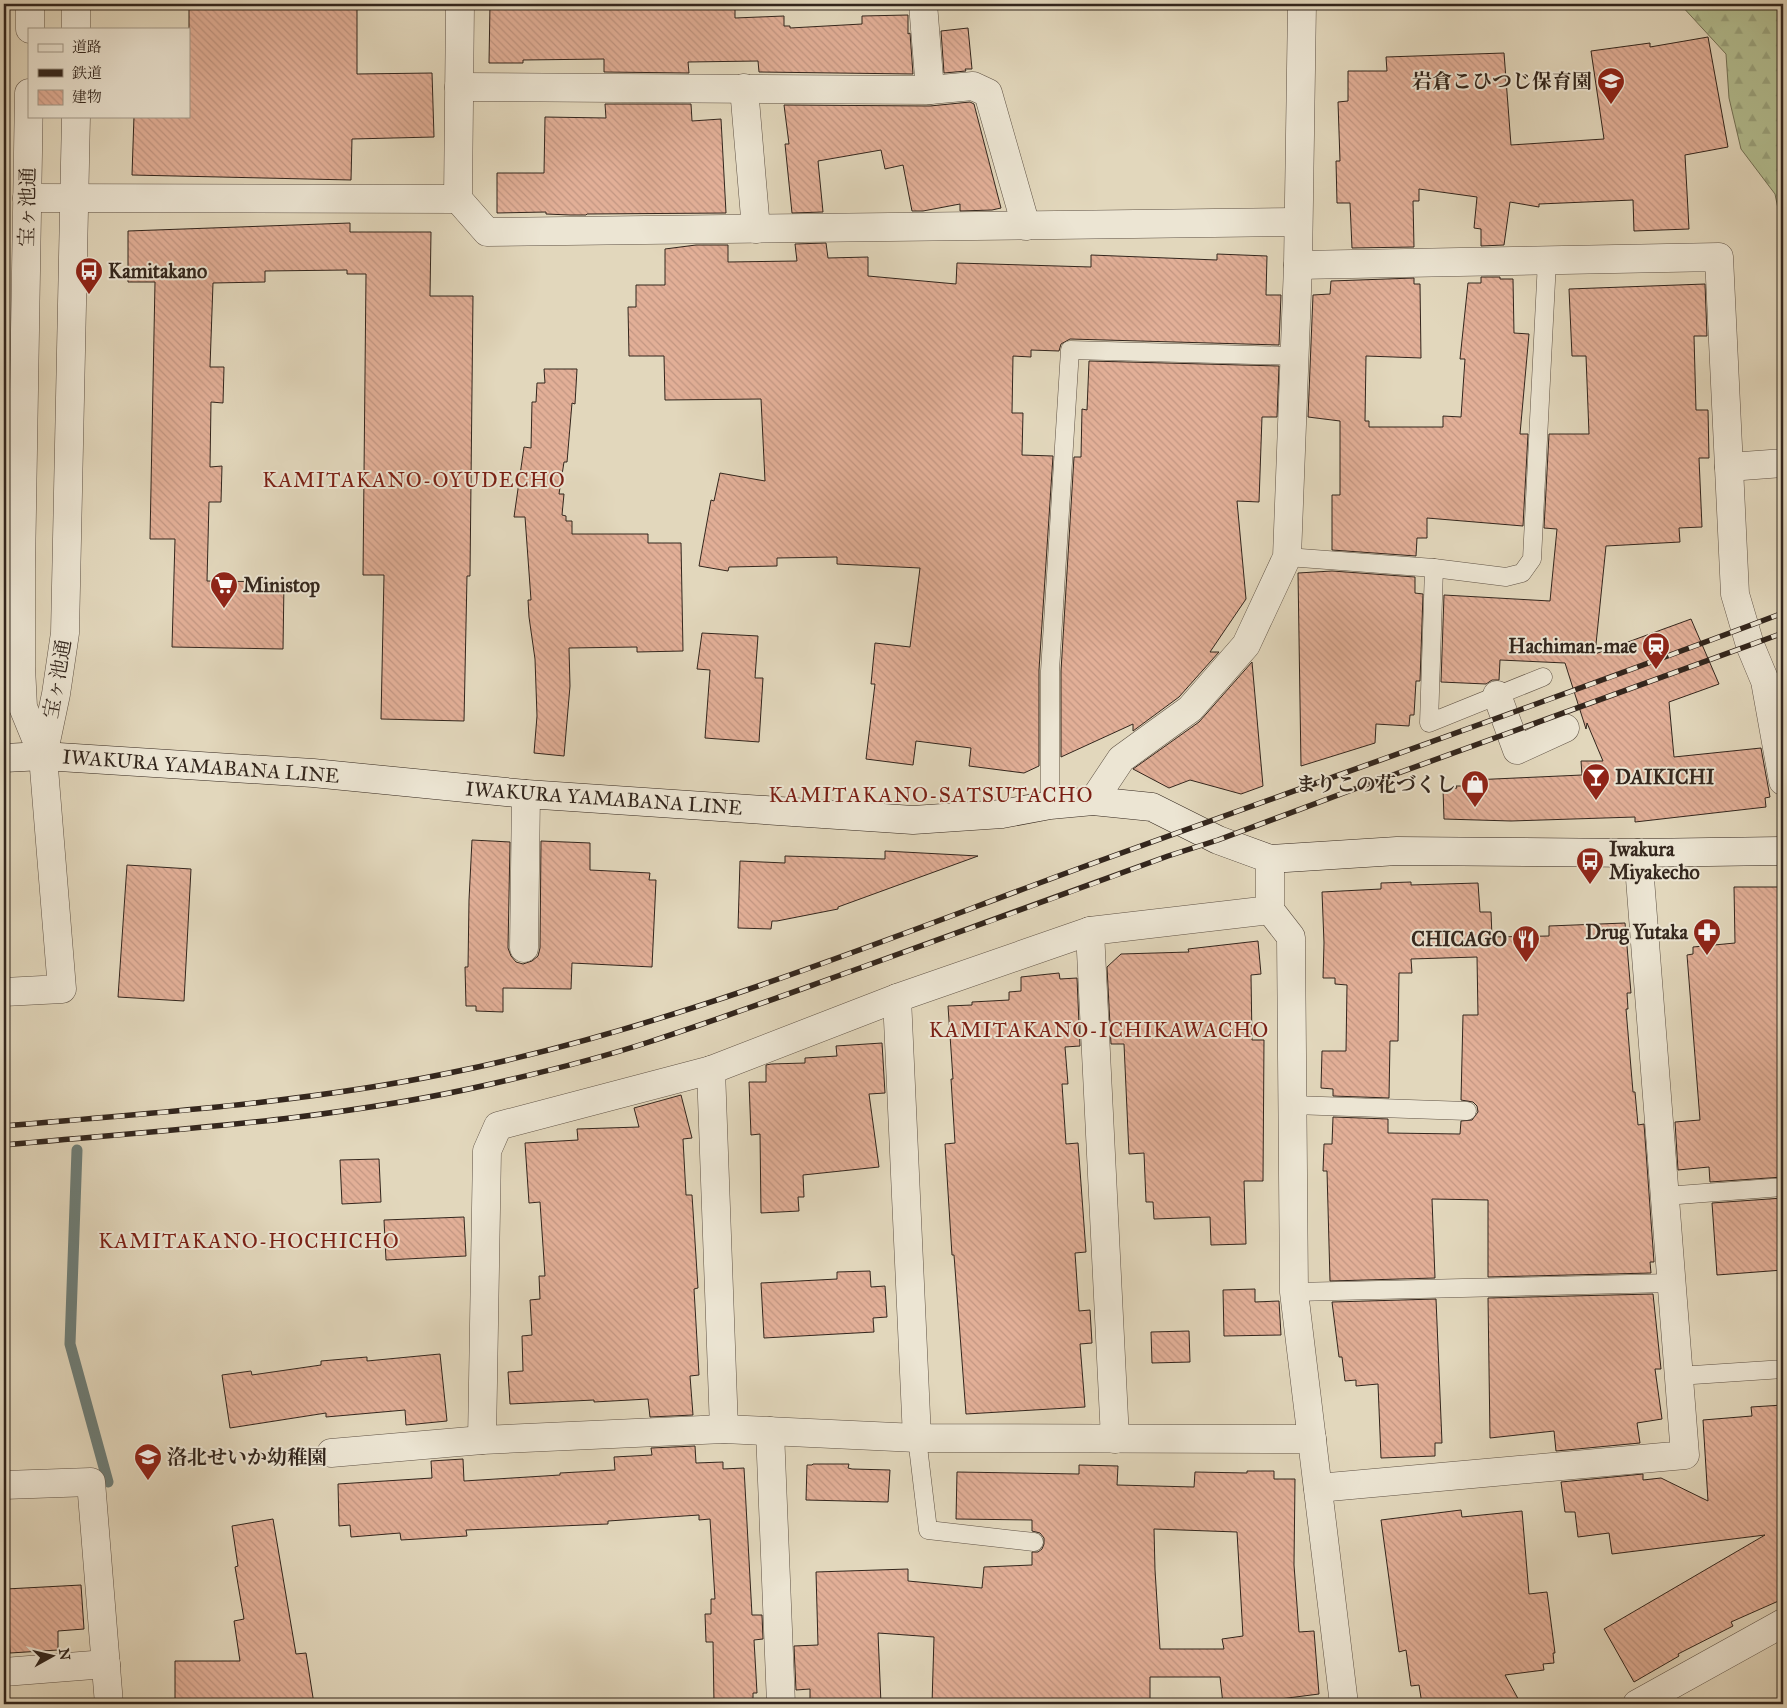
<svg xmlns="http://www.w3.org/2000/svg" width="1787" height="1708" font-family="'IM FELL Great Primer','Noto Serif JP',serif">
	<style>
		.forest { fill: url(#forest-firs); stroke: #737257 }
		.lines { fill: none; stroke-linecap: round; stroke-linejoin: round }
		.stream { stroke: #6e7e78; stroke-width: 11 }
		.building { fill: url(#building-back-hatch); stroke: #33261d; fill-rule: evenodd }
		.service-casing { stroke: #5f5245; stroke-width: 19 }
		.minor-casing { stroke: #5f5245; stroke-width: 29 }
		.tertiary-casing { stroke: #5f5245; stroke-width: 29 }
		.secondary-casing { stroke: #33261d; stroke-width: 29 }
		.service { stroke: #ece5d3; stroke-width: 18 }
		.minor { stroke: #ece5d3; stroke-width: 28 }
		.tertiary { stroke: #ece5d3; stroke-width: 28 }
		.secondary { stroke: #ece5d3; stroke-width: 28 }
		.rail-casing { stroke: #33261d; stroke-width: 5.5 }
		.rail { stroke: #ece5d3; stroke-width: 4; stroke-dasharray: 11; stroke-linecap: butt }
		.labels { text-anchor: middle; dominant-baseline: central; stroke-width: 4; stroke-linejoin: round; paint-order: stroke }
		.poi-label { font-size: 20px; font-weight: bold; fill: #33261d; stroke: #ece5d3; text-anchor: end }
		.street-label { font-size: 20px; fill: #33261d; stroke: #ece5d3 }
		.neighbourhood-label { font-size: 21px; letter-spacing: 1px; fill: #7a1f14; stroke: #ece5d3 }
	</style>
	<defs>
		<pattern id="forest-firs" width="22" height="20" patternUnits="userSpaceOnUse" patternTransform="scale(1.25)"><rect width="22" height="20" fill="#b3be91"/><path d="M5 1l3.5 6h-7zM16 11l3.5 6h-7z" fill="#9aa37d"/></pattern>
		<pattern id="building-back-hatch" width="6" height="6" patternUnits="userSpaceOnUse" patternTransform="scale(1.25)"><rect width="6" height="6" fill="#e2af97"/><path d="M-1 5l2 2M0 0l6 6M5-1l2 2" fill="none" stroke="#c29682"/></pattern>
	</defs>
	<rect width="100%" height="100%" fill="#e2d7bc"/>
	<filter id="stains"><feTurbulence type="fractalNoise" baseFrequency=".004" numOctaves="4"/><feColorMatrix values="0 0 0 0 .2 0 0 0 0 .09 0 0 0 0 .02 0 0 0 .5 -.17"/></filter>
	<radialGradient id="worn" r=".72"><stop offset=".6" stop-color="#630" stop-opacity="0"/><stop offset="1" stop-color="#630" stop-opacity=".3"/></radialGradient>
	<path class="forest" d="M1680,4H1783V233L1775,194L1741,149L1729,98L1726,54Z"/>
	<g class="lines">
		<path class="stream" d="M77,1150L70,1344L108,1482"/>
	</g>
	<g class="building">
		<path d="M189,4H357V74L432,73L434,137L352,139L351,180L132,175L134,116H189Z"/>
		<path d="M490,4H735V18L784,16V26H790V28L862,24V16L908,15V34L910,33L913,74L759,72L758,61L688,62L689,73L604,72V59L523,60V63H489Z"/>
		<path d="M968,28L972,69H965L966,71L944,73L941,31Z"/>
		<path d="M1708,37L1728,147L1685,155L1689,229L1634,231L1633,200L1539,204V207L1510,202L1504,245L1481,246V229L1474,228L1477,197L1419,189V201H1413L1414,247L1352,248L1350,203H1337L1336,161H1340L1338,102L1348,101V71H1387L1386,57L1504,53L1511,145L1604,139L1591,51L1650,43V47Z"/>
		<path d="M970,102L974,104L1001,208L992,210L960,211V204L923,211H912L903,165L885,169L881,150L818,161L823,212L792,213L785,144H789L784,105L930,106Z"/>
		<path d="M605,104H691L692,121L721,119L726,213L587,214L586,215H570L546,214V212L497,213V173H544L545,117L606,118Z"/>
		<path d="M350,223V232H431L430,296H473L470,576H467L464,721L381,719L384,575H363L366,274H347V270L265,271V282L213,283L210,367H224L223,403L211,402L210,467L222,466L221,502H209L207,581L284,582L283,649L172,647L175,539H150L155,282H128V231Z"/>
		<path d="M826,243L828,258L868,257V276L956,284L957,263L1091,267V255L1217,260V254L1267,256L1266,295H1281L1279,345L1070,339L1061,344L1059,351L1031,350V357L1013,356L1012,413H1023L1022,455L1053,456L1039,670V766L1024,773L969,766L971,748L916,741L913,765L866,759L875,684H871L875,643L910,647L920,568L837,564V557L777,558V566L729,567L728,571L699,566L711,500L714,501L720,473L765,481L761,399L665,400L664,356H629L628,307H636V285H665V249L696,245H728V262L797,261L795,244Z"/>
		<path d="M1481,277H1500V279H1513L1514,333L1529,334L1520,434H1528L1523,526L1427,518V538H1417L1416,556L1332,550V495H1340V421L1308,417L1313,295L1330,294L1331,281L1414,278V284H1420L1421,358L1366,356L1365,421H1369V427H1443V416L1461,417L1465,359H1460L1468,283H1481Z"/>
		<path d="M1705,284L1707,336H1694L1696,410H1708L1709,458H1699L1702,527L1679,528L1680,542L1606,546L1595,654L1691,619L1719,684L1669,702L1674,757L1761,748L1770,797L1765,798L1766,807L1635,822V817L1511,821L1444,819L1443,789L1457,788L1456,786H1471L1472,780L1582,775L1581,761H1603L1587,723L1586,729L1565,663L1500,660L1499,680H1492L1486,684L1441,682L1444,595L1550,601L1557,529L1544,528L1549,434H1589L1586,356H1572L1569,289Z"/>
		<path d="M1089,361L1279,366L1277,417H1262L1259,502L1237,501L1246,599L1210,652H1219L1179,697L1133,731V724L1061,757V671L1074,457H1081L1082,409L1087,410Z"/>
		<path d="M544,369H577L575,404L572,403L567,462H564L559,494H564L562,515L566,516V521H572V534H648V543H681L683,651L637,652V647L569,648L570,686L564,756L534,753L537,716L535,659L529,617L528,600H531L525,517H514L524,447L531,448L532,402H536L537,383H545Z"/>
		<path d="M1332,571L1415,577V593L1423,594L1420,681H1416L1414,715H1410L1409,726L1376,724L1375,743L1301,766L1298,573Z"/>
		<path d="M702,633L758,636L755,678H763L759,742L705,738L710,670L697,669Z"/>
		<path d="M1252,662L1263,786L1241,794L1190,780L1169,788L1133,769L1199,722Z"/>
		<path d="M472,840L510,842L508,948L511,956L516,962L523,964L532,961L538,956L540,948L541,841L590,843V870L650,873L649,880H656L652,967L572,963L571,989L503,988V1012L476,1011V1006H466L465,967H468L469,900Z"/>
		<path d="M885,851L978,856L838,907V909L777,921H772L771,929L738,928L740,861L785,863V856L885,859Z"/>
		<path d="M127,865L191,869L184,1001L118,997Z"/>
		<path d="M1411,882V885L1478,883L1480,912H1491L1492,937L1549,936V926L1625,923L1631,993H1627L1628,1009H1626L1633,1092H1635L1638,1125L1644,1124L1654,1262H1650L1651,1273L1488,1277V1200L1432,1199L1435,1278L1330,1281L1327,1171H1323L1324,1144H1332L1333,1117L1388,1119V1133L1460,1134L1461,1121L1472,1120L1478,1112L1477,1106L1473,1102L1461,1100L1463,1015H1478L1477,957L1411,959L1412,973H1399L1398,1041H1390L1389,1098L1333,1096V1089L1321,1088L1322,1051H1346L1347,985L1335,984V978H1323L1324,943L1322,892L1381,889V883Z"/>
		<path d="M1734,887H1781V966H1783V1177L1710,1182L1709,1167L1678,1170L1675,1122L1700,1120L1687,955L1693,954V947L1735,943Z"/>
		<path d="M1258,941L1261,974L1251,975L1252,1040H1264L1263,1181H1244L1246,1244L1211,1245L1210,1217L1154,1219L1153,1202H1146L1144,1153L1129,1154L1124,1044H1111L1107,967L1121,954L1189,952L1188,949Z"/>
		<path d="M1059,973L1060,979L1077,978L1080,1046L1065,1047L1068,1084H1062L1066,1144L1078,1143L1086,1252L1075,1253L1079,1311L1090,1310L1092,1343L1080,1344L1085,1407L966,1414L954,1255H952L945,1144L955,1143L951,1079H953L948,1006L972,1005V1002L1009,1000V992L1021,991V977Z"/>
		<path d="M882,1043L885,1093L869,1094L879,1167L803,1175L804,1197H798L799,1211L761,1213L760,1134L751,1135L749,1082H766V1065L771,1064L805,1063V1058L837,1056L836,1046Z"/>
		<path d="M681,1095L692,1138L683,1139L686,1195H692L698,1288L694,1289L699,1375L690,1376L693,1415L650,1417L648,1399L594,1402V1400L510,1404L508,1372L523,1371L522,1336L532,1335L530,1300L540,1299L539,1276H545L540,1202L529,1203L525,1143L578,1140L577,1129L639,1127L634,1108Z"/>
		<path d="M379,1159L381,1202L342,1204L340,1160Z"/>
		<path d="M1783,1198V1270L1717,1275L1712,1203Z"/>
		<path d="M464,1217L466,1256L386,1260L384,1220Z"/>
		<path d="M870,1271L871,1287L885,1286L887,1317L873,1318L874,1332L764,1338L761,1283L837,1279V1272Z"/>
		<path d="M1255,1289V1302L1279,1301L1281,1335L1224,1336L1223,1290Z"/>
		<path d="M1653,1294L1661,1369H1655L1662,1419L1637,1423L1640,1443L1556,1451L1554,1431L1490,1438L1488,1298Z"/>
		<path d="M1436,1299L1442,1443H1435V1456L1381,1458L1378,1384L1356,1386V1380L1345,1381L1342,1357H1339L1332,1302Z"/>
		<path d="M1189,1331L1190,1362L1152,1363L1151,1332Z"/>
		<path d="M440,1354L447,1421L406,1425L405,1410L326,1417V1413L230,1428L222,1375L251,1371L252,1375L321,1365V1361L367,1357V1361Z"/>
		<path d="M1783,1405V1599L1731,1622L1733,1626L1678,1654L1679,1656L1634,1682L1604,1629L1765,1535L1612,1554L1609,1533L1578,1537L1575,1512H1565L1561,1482L1643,1474V1480L1661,1478L1708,1501L1703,1420L1752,1416L1751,1407Z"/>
		<path d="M695,1446L696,1463L723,1462V1469L744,1468L752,1615H762L763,1639L754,1640L757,1693H753V1704H714L713,1642H706L705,1614H711V1599H715L710,1519L699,1520V1515L608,1521V1524L466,1530L467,1536L401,1540L400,1533L351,1537L350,1525L339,1526L338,1484L432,1478L431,1461L463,1459L464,1481L560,1475V1473L615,1470L614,1457L652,1455L651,1448Z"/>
		<path d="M813,1464H849L848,1468L852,1469L890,1470L888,1502L806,1500L807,1465H812Z"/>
		<path d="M1079,1465L1118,1466L1117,1485L1194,1487L1195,1472L1247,1473V1471H1274V1479H1295L1294,1565L1299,1632L1314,1631L1319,1694L1280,1699L1281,1704H1223L1220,1677H1150V1704H1108V1700H1016V1704H932L934,1637L878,1633L881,1704H810V1689L796,1690L794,1646L818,1645L816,1572L908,1569V1581L982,1588L984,1567L1032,1565V1552H1038L1042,1549L1044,1544V1538L1040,1533L1032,1531V1520L956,1519L957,1472L1079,1474ZM1154,1529L1237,1532L1243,1636L1222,1639L1224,1649H1160L1155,1570Z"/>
		<path d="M1461,1510L1462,1517L1522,1511L1529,1594L1547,1592L1555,1653H1553L1554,1663L1543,1664L1544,1670L1505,1675L1521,1704H1422L1419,1685L1411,1686L1406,1650L1399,1652L1381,1520Z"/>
		<path d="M273,1519L296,1654L306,1653L314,1704H175V1661H240L234,1621L244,1619L235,1567L238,1566L232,1526Z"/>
		<path d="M81,1585L84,1629L58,1631V1650L10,1653L6,1589Z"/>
	</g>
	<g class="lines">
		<g class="service-casing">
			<g id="service">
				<path d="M1287,557L1434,568L1506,577L1522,573L1532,559L1547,261"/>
				<path d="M1434,568L1429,723L1543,677"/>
				<path d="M1050,805V671L1070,350L1295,356"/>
				<path d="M1293,1105L1467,1111"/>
				<path d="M1665,1196L1783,1187"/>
				<path d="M1294,1292L1671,1283"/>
				<path d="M1678,1376L1783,1369"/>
				<path d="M917,1438L928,1530L1034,1542"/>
			</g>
		</g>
		<g class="minor-casing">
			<g id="minor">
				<path d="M460,4L458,199L487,232L1298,222"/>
				<path d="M923,4L930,90"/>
				<path d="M459,87L930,90L973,86L988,93L1026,226"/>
				<path d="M744,88L756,229"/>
				<path d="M27,198L458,199"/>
				<path d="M1298,265L1719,257L1735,594L1750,645L1765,681L1783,781"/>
				<path d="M1729,467L1783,463"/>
				<path d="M1497,695L1517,750L1565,728"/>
				<path d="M1093,801L1121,759L1190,709L1246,645L1287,557L1298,265L1302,4"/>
				<path d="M1270,859V910L1291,937L1294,1292L1344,1704"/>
				<path d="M1090,931L1115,1439"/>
				<path d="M524,948L526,794"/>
				<path d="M4,992L62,989L43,756"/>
				<path d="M897,998L917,1438"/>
				<path d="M711,1070L724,1429"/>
				<path d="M770,1431L781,1704"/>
				<path d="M482,1440L487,1151L498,1126L711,1070L897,998L1090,931L1270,910"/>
				<path d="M331,1453L482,1440L724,1429L917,1438L1312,1439"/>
				<path d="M4,1485L91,1482L109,1704"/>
				<path d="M1318,1488L1685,1455L1638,853"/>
				<path d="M4,1672L106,1664"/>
				<path d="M1637,1704L1783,1623"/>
			</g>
		</g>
		<g class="tertiary-casing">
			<g id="tertiary">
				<path d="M30,29V4"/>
				<path d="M76,29V4"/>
				<path d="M29,93L21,568V667L23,707L43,756"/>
				<path d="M43,756L56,694L65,633L76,116"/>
			</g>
		</g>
		<g class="secondary-casing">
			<path id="secondary" d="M4,758L43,756L313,773L526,794L913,820L1002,814L1050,805L1093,801L1152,807L1218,840L1270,859L1397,851L1638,853L1783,851"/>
		</g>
		<use href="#service" class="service"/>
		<use href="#minor" class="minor"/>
		<use href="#tertiary" class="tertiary"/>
		<use href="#secondary" class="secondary"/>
		<g class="rail-casing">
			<g id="rail">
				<path d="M4,1126C153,1113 303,1103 449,1073C667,1029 873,944 1080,868C1314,783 1550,701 1783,613"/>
				<path d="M4,1145C166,1130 331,1121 491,1084C544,1072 597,1059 649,1042C720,1019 790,993 860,968C963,931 1066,894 1168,856L1218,840L1349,791L1783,633"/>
			</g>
		</g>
		<use href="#rail" class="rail"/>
	</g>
	<defs>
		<g id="school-pin" transform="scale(1.4375)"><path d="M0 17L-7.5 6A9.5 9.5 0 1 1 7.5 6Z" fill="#8f2418" stroke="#ece5d3"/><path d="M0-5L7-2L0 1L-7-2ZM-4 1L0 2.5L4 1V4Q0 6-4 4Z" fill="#fff"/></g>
		<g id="bus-pin" transform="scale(1.4375)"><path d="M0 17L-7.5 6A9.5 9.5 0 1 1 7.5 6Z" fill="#8f2418" stroke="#ece5d3"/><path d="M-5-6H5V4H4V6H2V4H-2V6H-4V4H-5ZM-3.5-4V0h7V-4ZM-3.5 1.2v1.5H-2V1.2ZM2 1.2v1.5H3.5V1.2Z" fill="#fff"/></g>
		<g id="supermarket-pin" transform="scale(1.4375)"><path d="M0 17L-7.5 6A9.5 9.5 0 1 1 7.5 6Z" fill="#8f2418" stroke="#ece5d3"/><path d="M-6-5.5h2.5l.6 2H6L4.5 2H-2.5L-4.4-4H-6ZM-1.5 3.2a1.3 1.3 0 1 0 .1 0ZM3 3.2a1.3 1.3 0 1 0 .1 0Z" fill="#fff"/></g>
		<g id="station-pin" transform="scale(1.4375)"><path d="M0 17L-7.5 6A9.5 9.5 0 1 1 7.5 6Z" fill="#8f2418" stroke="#ece5d3"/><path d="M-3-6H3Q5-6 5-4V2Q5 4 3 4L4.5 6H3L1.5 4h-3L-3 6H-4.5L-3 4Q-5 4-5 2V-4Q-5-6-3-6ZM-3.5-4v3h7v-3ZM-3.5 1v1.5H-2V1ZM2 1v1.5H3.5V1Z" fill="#fff"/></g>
		<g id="bar-pin" transform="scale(1.4375)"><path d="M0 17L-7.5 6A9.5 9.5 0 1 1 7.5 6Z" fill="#8f2418" stroke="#ece5d3"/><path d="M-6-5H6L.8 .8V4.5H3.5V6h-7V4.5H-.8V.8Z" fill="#fff"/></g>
		<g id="shop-pin" transform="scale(1.4375)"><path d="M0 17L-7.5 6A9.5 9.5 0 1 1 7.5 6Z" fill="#8f2418" stroke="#ece5d3"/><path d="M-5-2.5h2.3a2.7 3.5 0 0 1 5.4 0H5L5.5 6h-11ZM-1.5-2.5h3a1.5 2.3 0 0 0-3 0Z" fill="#fff"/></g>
		<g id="pharmacy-pin" transform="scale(1.4375)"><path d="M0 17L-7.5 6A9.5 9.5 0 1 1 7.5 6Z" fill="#8f2418" stroke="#ece5d3"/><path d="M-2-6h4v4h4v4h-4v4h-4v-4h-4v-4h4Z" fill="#fff"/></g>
		<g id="restaurant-pin" transform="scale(1.4375)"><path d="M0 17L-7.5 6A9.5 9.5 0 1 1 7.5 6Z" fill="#8f2418" stroke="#ece5d3"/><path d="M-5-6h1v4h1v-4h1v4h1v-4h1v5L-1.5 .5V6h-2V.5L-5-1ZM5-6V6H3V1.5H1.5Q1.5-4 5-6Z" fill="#fff"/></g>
	</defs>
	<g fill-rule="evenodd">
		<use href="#school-pin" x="1611" y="81"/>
		<use href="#bus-pin" x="89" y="271"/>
		<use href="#supermarket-pin" x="224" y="585"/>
		<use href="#station-pin" x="1656" y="646"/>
		<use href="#bar-pin" x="1596" y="777"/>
		<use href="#shop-pin" x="1475" y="784"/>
		<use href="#bus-pin" x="1590" y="861"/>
		<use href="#pharmacy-pin" x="1707" y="932"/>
		<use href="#restaurant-pin" x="1526" y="939"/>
		<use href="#school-pin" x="148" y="1457"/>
	</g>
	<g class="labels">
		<g class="poi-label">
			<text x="1592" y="81">岩倉こひつじ保育園</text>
			<text x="108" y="271" text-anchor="start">Kamitakano</text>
			<text x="243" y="585" text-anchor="start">Ministop</text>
			<text x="1637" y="646">Hachiman-mae</text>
			<text x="1615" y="777" text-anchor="start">DAIKICHI</text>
			<text x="1456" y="784">まりこの花づくし</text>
			<text x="1609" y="849" text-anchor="start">Iwakura<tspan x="1609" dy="23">Miyakecho</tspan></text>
			<text x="1688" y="932">Drug Yutaka</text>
			<text x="1507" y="939">CHICAGO</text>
			<text x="167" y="1457" text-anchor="start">洛北せいか幼稚園</text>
		</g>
		<g class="street-label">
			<text transform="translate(27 207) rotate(-89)">宝ヶ池通</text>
			<text transform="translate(57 679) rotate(-80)">宝ヶ池通</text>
			<text transform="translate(201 766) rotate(4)">IWAKURA YAMABANA LINE</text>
			<text transform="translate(604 798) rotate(4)">IWAKURA YAMABANA LINE</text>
		</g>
		<g class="neighbourhood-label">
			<text x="414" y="480">KAMITAKANO-OYUDECHO</text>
			<text x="931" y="795">KAMITAKANO-SATSUTACHO</text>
			<text x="1099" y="1030">KAMITAKANO-ICHIKAWACHO</text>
			<text x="249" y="1241">KAMITAKANO-HOCHICHO</text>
		</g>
	</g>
	<rect width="1787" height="1708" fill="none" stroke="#e2d7bc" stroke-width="20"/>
	<rect x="5" y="5" width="1777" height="1698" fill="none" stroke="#33261d" stroke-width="2.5"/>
	<rect x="10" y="10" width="1767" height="1688" fill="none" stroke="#33261d"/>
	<rect x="28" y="28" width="162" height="90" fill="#ece5d3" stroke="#a2998a"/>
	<rect x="38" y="44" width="25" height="8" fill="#ece5d3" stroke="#a2998a"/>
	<text x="72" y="52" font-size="15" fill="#33261d">道路</text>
	<rect x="38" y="69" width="25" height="8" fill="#33261d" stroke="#a2998a"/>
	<text x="72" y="78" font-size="15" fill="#33261d">鉄道</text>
	<rect x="38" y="90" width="25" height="15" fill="url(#building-back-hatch)" stroke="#a2998a"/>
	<text x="72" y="102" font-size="15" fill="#33261d">建物</text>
	<g transform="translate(52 1656) rotate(82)" stroke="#ece5d3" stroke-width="4" paint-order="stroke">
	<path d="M0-4L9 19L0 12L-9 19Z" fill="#33261d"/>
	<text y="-8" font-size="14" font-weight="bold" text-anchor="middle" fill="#33261d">N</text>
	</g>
	<rect width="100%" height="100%" filter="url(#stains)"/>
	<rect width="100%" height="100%" fill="url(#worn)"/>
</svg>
